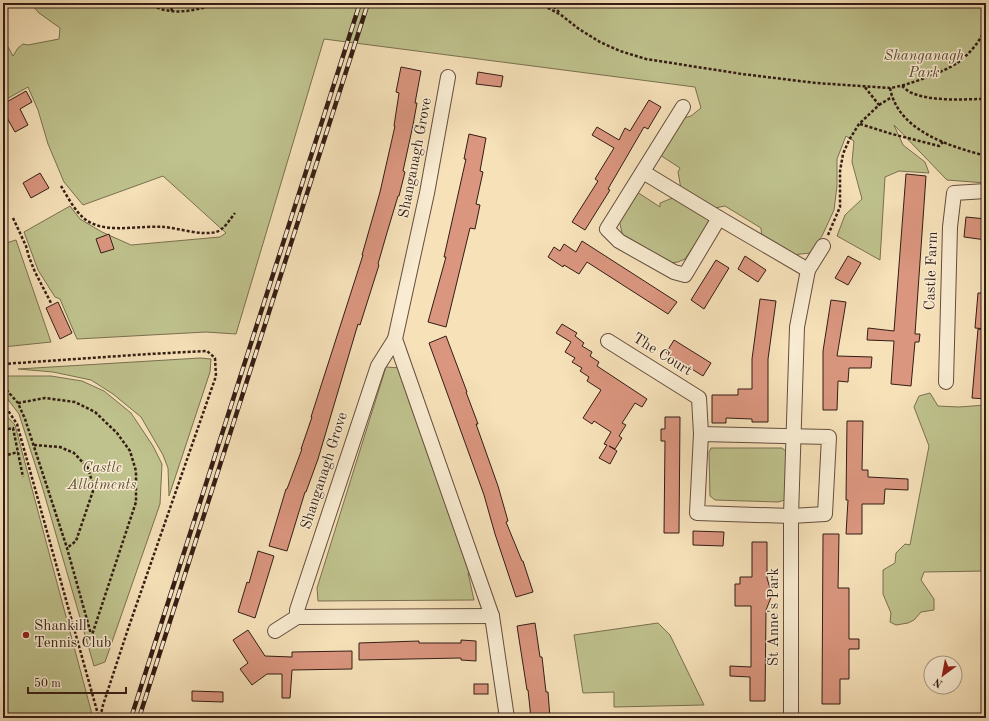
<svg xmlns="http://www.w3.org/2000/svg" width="989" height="721" font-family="'Old Standard TT',serif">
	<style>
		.green { fill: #bfc28d; stroke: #7a7050 }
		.building { fill: #da967f; stroke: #341d14 }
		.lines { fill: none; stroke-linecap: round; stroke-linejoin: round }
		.minor-casing { stroke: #644e3d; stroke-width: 16 }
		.path { stroke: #341d14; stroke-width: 2.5; stroke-dasharray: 3 2; stroke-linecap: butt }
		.minor { stroke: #f9ecd2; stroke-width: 14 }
		.rail-casing { stroke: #341d14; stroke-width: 4.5 }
		.rail { stroke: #f9ecd2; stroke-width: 3; stroke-dasharray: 9; stroke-linecap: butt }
		.poi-dot { fill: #8f2418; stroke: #f9ecd2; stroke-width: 1.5 }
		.labels { text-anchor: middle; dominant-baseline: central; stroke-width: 3; stroke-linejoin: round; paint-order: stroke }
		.park-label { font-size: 15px; font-style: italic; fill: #5e4f38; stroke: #f9ecd2 }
		.street-label { font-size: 15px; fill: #341d14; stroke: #f9ecd2 }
		.poi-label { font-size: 15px; fill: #341d14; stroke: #f9ecd2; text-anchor: start }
	</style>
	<rect width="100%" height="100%" fill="#f6e1b9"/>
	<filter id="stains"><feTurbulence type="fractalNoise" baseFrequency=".005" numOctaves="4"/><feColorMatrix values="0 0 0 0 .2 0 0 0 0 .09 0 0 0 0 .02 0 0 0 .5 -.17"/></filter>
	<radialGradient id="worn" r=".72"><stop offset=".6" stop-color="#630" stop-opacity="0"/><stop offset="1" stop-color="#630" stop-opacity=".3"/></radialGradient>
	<g class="green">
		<path d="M3,3H986V183L947,180L894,125L903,145L925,162L929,173L899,171L885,177L880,260L837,236L845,215L862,199L852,162L854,141L846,136L837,159V186L834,210L822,236L810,253L792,255L762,240L761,228L725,206L715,208L681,189L678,172L680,168L660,155L681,119L691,116L701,108L695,87L324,39L236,334L206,332L77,339L60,299L55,297L38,270L24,232L70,206L80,219L102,232L131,245L220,237L226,233L163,176L83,205L64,182L48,144L38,110L28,87L3,101V48L8,47L13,56L18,48L23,44L28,45L59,39L60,28L39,13L32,5Z"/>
		<path d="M637,192L660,207V203L675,197L706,217L709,221L708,225L685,259L678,262L669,263L625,238L622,233L619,219Z"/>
		<path d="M16,240L51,342L3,347V244Z"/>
		<path d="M200,358L211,359L210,372L169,496L168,468L163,455L141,417L113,394L91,380L53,372L18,369Z"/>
		<path d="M386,367L401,368L471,571L468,573L474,600L318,601L317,588Z"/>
		<path d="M3,376H51L82,381L104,391L131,413L153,446L162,464L160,504L105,662L94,666L42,486L19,414L3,393Z"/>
		<path d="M930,393L938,406L959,407L986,405V571L924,572L921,580L934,599V610L921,612L914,620L908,623L896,625L890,622L891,613L883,594V570L895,563L896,553L905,544L910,545L929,446L914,407L919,396Z"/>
		<path d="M3,412L15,425L93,718H3Z"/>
		<path d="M711,448H782L787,452L785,500L778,502L715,500L710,496L709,452Z"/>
		<path d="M658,623L670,635L704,705L614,707V692L583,693L574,635Z"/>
	</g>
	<g class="building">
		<path d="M401,67L421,71L415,103H417L413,125L403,171L405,172L399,196H398L386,236L378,264L379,265L360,325L358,324L318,459L306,492H305L287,551L269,546L286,489H287L302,449H301L312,417H311L363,255H362L380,192L395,126H394L399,93L396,92Z"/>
		<path d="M478,72L503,76L501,87L476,84Z"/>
		<path d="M26,91L32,102L20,109L28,125L15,132L6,116L3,118V104Z"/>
		<path d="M649,100L661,107L648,129L644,127L608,189L610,190L585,230L572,222L598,181L595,179L614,148L592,135L597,127L619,140L625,128L630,131Z"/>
		<path d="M469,134L486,138L480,171L483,172L476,204L480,205L475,229L470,228L446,327L428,322L446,257H444L466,159H464Z"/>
		<path d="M40,173L49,188L31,198L23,183Z"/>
		<path d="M906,174L926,176L915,334H920L919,342H915L911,386L891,384L894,341L867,340L868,328L894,331Z"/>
		<path d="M966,217L986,219V240L964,237Z"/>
		<path d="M109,234L114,249L101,253L96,239Z"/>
		<path d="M582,241L677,302L668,314L587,262L579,274L564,265L563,267L548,257L554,247L560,251L564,244L576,252Z"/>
		<path d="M745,256L766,270L758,282L738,269Z"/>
		<path d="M848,256L861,263L848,285L835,278Z"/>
		<path d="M716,260L729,268L704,309L691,300Z"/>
		<path d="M978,293H986V329L975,328Z"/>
		<path d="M760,299L776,301L768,359V422H752V419L726,418V423H712V395H738V389H752V359Z"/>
		<path d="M831,300L846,302L837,356L872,357L871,368H849L848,382L838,381L837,410H823V351Z"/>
		<path d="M58,302L72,333L60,339L46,308Z"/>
		<path d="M562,324L577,333L575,336L584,343L582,346L592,352L590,356L599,362L597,366L647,399L642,407L635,403L622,423L626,425L619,436L622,438L615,449L609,446L617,451L610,464L599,458L607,445L604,444L611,432L594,421L592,424L583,418L601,390L587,381L589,377L580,371L582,368L572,362L575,358L565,352L571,342L556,333Z"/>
		<path d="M978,329L986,330V399L972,398Z"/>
		<path d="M446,336L467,392H466L478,424H476L498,486L508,521L506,522L522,561H523L533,592L516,597L495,534L484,495L429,343Z"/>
		<path d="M674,340L711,363L703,376L666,353Z"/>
		<path d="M665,417H680L679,533H664L665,441H661V429H665Z"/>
		<path d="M847,421H863L862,470H868V477L908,479V490L885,489L884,504H862V534H846L848,500H846Z"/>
		<path d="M693,531L724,532L723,546L693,545Z"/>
		<path d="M823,534H839L838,588H849V639H859V649H849V679H840V704H822Z"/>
		<path d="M752,542H767V578L772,595L766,610L765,701H750V677L730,676V666L751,667V606H735V584H740V577H752Z"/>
		<path d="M258,551L274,556L255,618L238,612L247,582L249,583Z"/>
		<path d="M535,623L540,657H542L546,692H548L550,718H531L528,690H527L517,626Z"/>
		<path d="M248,630L265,656L292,657V652L352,651V669L292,670L290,698H282V674H267L252,685L240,669L248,663L233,640Z"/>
		<path d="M461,640L476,641V661L461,660V658L359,660V643L419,641V643H461Z"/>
		<rect x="474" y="684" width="14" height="10"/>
		<path d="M192,691L223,692V702L192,701Z"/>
	</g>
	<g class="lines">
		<g class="minor-casing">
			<g id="minor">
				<path d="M448,77L427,193L395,339L492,616L507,718"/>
				<path d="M683,107L607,229L619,241L674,272L685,275L719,218"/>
				<path d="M643,172L719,218L808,270L797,327L791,516V718"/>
				<path d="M808,270L823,246"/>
				<path d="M395,339L378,366L297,610V617L492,616"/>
				<path d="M608,341L699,398L701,434"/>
				<path d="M946,382L950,227L954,193L986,191"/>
				<path d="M701,434L829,437L825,514L791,516L697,513Z"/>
				<path d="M275,631L297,617"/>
			</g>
		</g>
		<g class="path">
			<path d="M148,3C170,17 195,11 219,3"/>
			<path d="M171,3L172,12"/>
			<path d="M539,3L561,15L579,29L600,42L620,51L646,59L742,74L816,83L890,88C906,86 944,72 957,63C969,55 980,41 986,28"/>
			<path d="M550,3L560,13"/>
			<path d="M902,86C905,88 908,92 912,93C934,102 962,99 986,99"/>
			<path d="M890,88C898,131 949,146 986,156"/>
			<path d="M879,105L892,97"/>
			<path d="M860,124L892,134L939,146L943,142"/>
			<path d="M61,186C69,199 77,216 91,223C112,233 142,225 164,227C178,228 202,236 216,232C224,230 230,219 235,213"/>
			<path d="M13,218L26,246L29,257L35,272L51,303"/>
			<path d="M828,235L840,207V171L843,154L849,140L859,124L879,105L864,86"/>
			<path d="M3,364L149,354L207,351L215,358L216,376L128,629L103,705L100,718"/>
			<path d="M3,386L18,403L25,419L67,548L91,634"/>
			<path d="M3,403L17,424L99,718"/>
			<path d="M18,403L45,398L75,402L95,412L117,433L130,451L136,471V502L92,635"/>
			<path d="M3,430L13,428L23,477"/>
			<path d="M34,445L60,447L74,453L88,468L94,488L76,541L67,548"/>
			<path d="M3,456L18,452"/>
		</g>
		<use href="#minor" class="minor"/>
		<g class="rail-casing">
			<g id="rail">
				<path d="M131,718L360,3"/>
				<path d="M139,718L368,3"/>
			</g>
		</g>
		<use href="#rail" class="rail"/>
	</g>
	<circle class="poi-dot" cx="26" cy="635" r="4"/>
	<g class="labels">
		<g class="park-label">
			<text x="924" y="56">Shanganagh<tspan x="924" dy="17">Park</tspan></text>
			<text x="102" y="468">Castle<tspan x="102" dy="17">Allotments</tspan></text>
		</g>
		<g class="street-label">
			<text transform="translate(416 158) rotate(-79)">Shanganagh Grove</text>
			<text transform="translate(932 271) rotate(-88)">Castle Farm</text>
			<text transform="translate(662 355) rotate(32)">The Court</text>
			<text transform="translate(325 471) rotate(-72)">Shanganagh Grove</text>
			<text transform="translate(774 617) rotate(-90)">St Anne's Park</text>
		</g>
		<g class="poi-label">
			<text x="34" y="626">Shankill<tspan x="34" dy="17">Tennis Club</tspan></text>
		</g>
	</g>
	<rect width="989" height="721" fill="none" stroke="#f6e1b9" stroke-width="16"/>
	<rect x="4" y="4" width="981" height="713" fill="none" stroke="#341d14" stroke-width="2"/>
	<rect x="8" y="8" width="973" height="705" fill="none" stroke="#341d14"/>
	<g transform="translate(943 675) rotate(212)"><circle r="19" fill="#f9ecd2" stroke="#aa9986"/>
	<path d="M0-3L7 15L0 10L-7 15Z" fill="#8f2418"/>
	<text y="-6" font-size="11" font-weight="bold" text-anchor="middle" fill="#341d14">N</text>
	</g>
	<path d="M28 687v6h98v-6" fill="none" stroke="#341d14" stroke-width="2"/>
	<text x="34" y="687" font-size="12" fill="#341d14" stroke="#f9ecd2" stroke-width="3" paint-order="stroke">50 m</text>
	<rect width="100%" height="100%" filter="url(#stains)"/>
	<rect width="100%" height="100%" fill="url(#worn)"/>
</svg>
